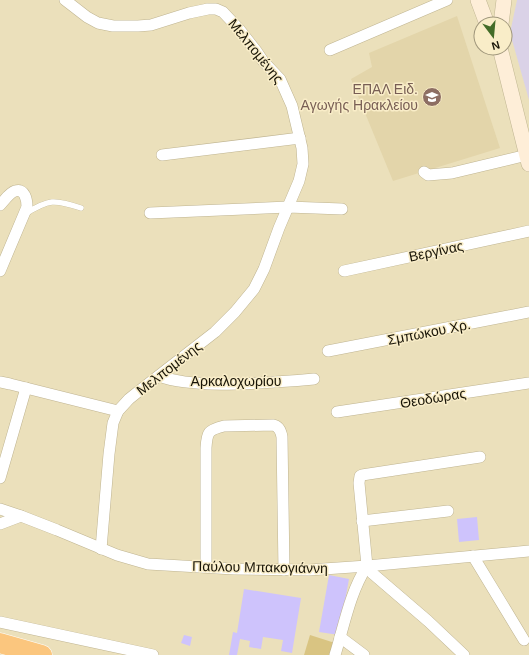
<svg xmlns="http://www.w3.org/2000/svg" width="529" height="655" font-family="Helvetica,sans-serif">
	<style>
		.built { fill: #e3d5aa }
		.industrial { fill: #dad2e7 }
		.green { fill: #d9c482 }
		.building { fill: #cec3fc }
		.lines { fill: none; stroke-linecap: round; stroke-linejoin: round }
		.lane-casing { stroke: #bfb491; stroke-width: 6 }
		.street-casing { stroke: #bfb491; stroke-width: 12 }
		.secondary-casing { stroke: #bfb491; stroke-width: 16 }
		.highway-casing { stroke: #fff; stroke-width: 21 }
		.lane { stroke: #fff; stroke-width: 5.5 }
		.street { stroke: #fff; stroke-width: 11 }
		.secondary { stroke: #feeed8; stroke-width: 15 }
		.highway { stroke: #fbc67e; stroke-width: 20 }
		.labels { text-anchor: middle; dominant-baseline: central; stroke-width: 3; stroke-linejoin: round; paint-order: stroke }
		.street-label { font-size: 14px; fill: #181407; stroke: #f9edc8 }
		.education-label { font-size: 14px; fill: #785e54; stroke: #f9edc8; text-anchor: end }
	</style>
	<rect width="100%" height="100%" fill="#ebe0bb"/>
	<path class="built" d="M457,16L500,148L393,181L351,79L372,67L369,53Z"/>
	<path class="industrial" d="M517,0H529V100L510,33Z"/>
	<path class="green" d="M310,635L335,643L332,655H304Z"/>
	<g class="building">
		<path d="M477,517L479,540L459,542L457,519Z"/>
		<path d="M329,575L349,579L339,635L319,632Z"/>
		<path d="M244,589L301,598L292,653L281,651L283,640L263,637L261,649L249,647L250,641L240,639L237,655H229L233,632L237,633Z"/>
		<path d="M184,635L192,637L190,646L181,643Z"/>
	</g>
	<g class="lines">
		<g class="lane-casing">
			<path id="lane" d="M25,214C49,199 54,199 81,208"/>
		</g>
		<g class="street-casing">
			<g id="street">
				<path d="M65,0L87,17L98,23L113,26H138L151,25L189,13L208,9H216L223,12L239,29L257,52L263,61L280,79L292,106L302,148L303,164L299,181L279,228L264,269L254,289L235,312L215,332L139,391L129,399L118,411L113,423L109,454L101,549"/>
				<path d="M330,50L447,0"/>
				<path d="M162,155L300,138"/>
				<path d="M424,172L428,175L452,173L527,155"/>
				<path d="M150,213L288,207L342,209"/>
				<path d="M0,271L27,207C27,200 25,188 15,191C9,193 4,201 0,205"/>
				<path d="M344,271L529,231"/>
				<path d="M328,351L529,312"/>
				<path d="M159,376C176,382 193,383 210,384C245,385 280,382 314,379"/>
				<path d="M0,382L10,384L118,411"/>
				<path d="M337,412L529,383"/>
				<path d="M0,478L26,388"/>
				<path d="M0,509L21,516L57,530L117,555L148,564L234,569L309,570L367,566L529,551"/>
				<path d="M362,521L448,511"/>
				<path d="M0,524L21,516"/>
				<path d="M473,556L524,640"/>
				<path d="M367,566L359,483L360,476L362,475L480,457"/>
				<path d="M367,566L372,573L428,621L464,655"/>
				<path d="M206,567V448C207,432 208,430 224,426L273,425C279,426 281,431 282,437L284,570"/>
				<path d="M0,622L153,655"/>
				<path d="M340,637L364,655"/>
				<path d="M335,655C344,626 350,592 367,566"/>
			</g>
		</g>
		<g class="secondary-casing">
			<g id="secondary">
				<path d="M478,0L487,24"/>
				<path d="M501,24L504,0"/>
				<path d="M500,48L529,164"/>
			</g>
		</g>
		<g class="highway-casing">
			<path id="highway" d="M0,643L42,655"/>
		</g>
		<use href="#lane" class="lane"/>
		<use href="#street" class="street"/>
		<use href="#secondary" class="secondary"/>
		<use href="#highway" class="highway"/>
	</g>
	<defs>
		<g id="school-disc" transform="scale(1)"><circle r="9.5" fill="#8d6e63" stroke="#f9edc8"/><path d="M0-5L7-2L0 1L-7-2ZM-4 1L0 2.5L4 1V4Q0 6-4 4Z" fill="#fff"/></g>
	</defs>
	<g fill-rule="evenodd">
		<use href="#school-disc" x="432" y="97"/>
	</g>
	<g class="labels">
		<g class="street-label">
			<text transform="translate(256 51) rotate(51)">Μελπομένης</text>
			<text transform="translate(436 251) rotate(-12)">Βεργίνας</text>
			<text transform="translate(429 332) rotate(-11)">Σμπώκου Χρ.</text>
			<text transform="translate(169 368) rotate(-38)">Μελπομένης</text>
			<text x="236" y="381">Αρκαλοχωρίου</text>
			<text transform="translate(433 398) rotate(-9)">Θεοδώρας</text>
			<text transform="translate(260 567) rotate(1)">Παύλου Μπακογιάννη</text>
		</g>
		<g class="education-label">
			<text x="418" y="89">ΕΠΑΛ Ειδ.<tspan x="418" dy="16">Αγωγής Ηρακλείου</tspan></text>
		</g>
	</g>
	<g transform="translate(493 36) rotate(164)"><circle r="19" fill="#f9edc8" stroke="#9f967b"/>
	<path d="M0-3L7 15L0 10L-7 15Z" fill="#436c27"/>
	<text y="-6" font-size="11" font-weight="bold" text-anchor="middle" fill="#181407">N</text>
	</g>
</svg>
